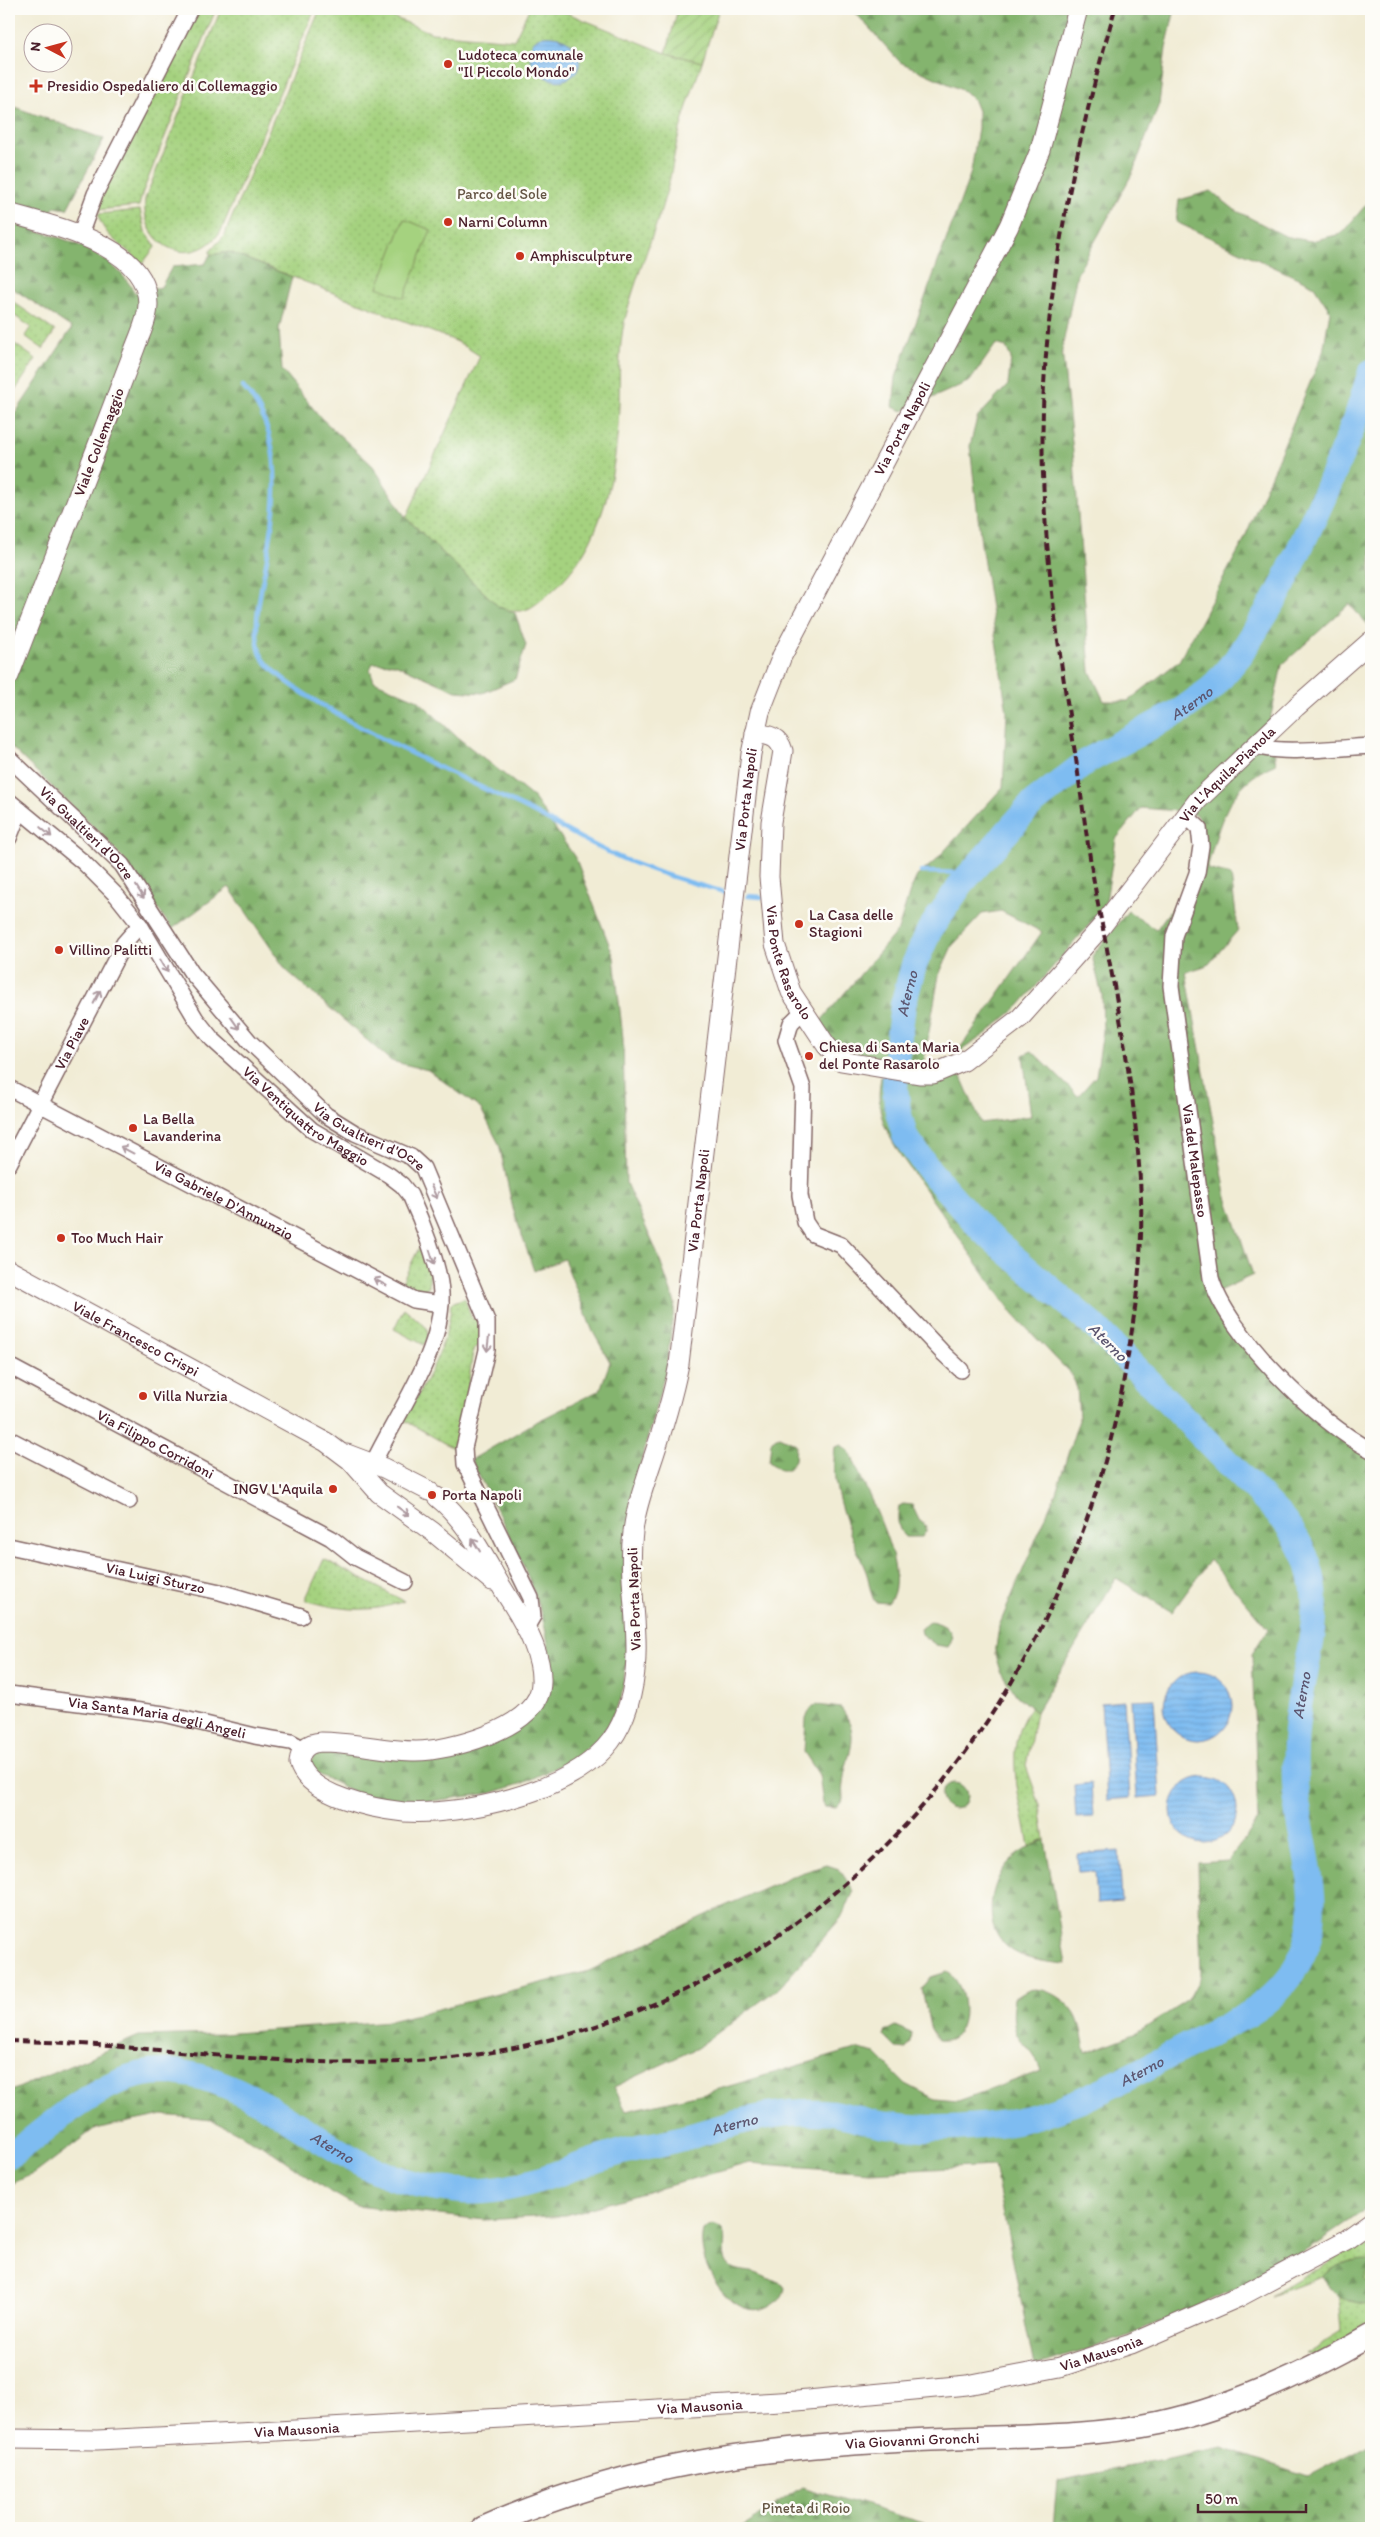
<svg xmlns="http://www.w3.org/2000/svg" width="1380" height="2537" font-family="Itim,sans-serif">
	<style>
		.grass { fill: url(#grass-dots); stroke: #787855 }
		.forest { fill: url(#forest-firs); stroke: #676a4c }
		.garden { fill: url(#garden-furrows); stroke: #787855 }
		.pitch { fill: #a5d27f; stroke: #787855 }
		.water { fill: url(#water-rules); stroke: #646e8e }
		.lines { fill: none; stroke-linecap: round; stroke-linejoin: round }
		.stream { stroke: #7ebcf1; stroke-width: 4.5 }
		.river { stroke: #7ebcf1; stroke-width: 26 }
		.minor-casing { stroke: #846766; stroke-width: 18 }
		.major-casing { stroke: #846766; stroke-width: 21 }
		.highway-casing { stroke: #846766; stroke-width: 25 }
		.minor { stroke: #fff; stroke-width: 15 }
		.major { stroke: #fff; stroke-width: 19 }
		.highway { stroke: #fff; stroke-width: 22 }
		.rail { stroke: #4a1f2b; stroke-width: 4; stroke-dasharray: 8 4; stroke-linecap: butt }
		.oneway { stroke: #ae9aa0 }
		.poi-dot { fill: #c8321e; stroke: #fdfcf7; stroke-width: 2 }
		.labels { text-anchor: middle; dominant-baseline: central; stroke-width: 5; stroke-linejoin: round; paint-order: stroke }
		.poi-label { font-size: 15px; fill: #4a1f2b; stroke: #fdfcf7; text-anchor: start }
		.park-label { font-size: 15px; fill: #655544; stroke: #fdfcf7 }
		.street-label { font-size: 15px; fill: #4a1f2b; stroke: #fdfcf7 }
		.water-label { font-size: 16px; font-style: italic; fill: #5c5670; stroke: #fdfcf7 }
	</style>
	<defs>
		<pattern id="grass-dots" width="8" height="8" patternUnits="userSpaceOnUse" patternTransform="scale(1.25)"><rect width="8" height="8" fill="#a5d27f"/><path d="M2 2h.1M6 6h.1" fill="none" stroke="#90b46e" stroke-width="1.8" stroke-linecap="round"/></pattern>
		<pattern id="forest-firs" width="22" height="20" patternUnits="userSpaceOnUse" patternTransform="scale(1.25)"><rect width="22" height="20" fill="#84b46e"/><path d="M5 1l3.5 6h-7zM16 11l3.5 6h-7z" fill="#6e925b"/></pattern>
		<pattern id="garden-furrows" width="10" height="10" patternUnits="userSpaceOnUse" patternTransform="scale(1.25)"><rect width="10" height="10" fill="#a5d27f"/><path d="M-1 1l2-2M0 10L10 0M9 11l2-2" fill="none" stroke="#90b46e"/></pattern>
		<pattern id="water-rules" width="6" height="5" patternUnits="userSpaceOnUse" patternTransform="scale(1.25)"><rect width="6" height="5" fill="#7ebcf1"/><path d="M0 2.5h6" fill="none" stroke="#6ea1cf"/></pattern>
	</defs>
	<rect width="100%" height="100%" fill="#fdfcf7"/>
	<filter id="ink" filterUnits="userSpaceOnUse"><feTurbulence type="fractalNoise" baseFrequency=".02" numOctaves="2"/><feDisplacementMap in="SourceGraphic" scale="10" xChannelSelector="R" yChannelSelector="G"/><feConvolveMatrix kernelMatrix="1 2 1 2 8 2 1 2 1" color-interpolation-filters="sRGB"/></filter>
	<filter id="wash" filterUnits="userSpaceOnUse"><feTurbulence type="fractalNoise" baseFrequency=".0096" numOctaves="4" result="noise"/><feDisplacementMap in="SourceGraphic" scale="20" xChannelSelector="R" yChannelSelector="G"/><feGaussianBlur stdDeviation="1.12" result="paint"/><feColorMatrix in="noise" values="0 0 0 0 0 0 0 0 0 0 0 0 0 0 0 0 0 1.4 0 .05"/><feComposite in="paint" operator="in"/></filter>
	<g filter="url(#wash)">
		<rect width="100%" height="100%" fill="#f1ecd5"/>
		<g class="grass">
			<path d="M195,9H216L142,194L139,206L98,210L99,202Z"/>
			<path d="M221,9H315L221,231C192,272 140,247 145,199Z"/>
			<path d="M320,9H373L432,33L514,40L529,9H557L666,53L702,62C694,87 684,112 678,138C673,156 672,175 666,193C654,236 636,276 625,319C618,347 620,377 619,405C617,471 604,546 551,592C531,608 525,617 499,607L406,518L480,356L458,342L229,252L210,255V251L224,236Z"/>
			<path d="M140,210L145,231L156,246L142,264C127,247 103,238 98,214Z"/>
			<path d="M9,299L55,331L43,349L25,336L31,327L9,312Z"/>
			<path d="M9,340L36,359L9,400Z"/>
			<path d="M421,1244L430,1274L429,1287L424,1290L402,1282Z"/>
			<path d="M465,1298L472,1319L477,1318L482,1332L481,1344L473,1350L465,1411L456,1450L404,1420C424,1383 449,1346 451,1303Z"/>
			<path d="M404,1308L427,1328L428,1338L424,1345L394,1329Z"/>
			<path d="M324,1559L404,1601C371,1614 338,1610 305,1600Z"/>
			<path d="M1030,1708L1036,1712L1026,1766L1040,1805L1045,1840L1029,1847C1022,1800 1000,1751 1030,1708Z"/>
			<path d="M1371,2243V2286L1364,2279L1367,2271L1354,2260L1329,2270L1322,2277L1271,2296L1344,2253Z"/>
			<path d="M1339,2296L1359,2304L1371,2305V2325L1317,2355L1305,2354L1342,2331Z"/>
		</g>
		<g class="forest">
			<path d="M852,9H1175L1166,48L1159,104L1132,174L1077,274L1062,349L1074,461L1090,671L1104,701H1128L1179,661L1242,544L1323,352L1330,311L1313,285L1176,222L1179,200L1211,191L1235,210L1287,237L1311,241L1341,234L1371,199V628L1349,604L1282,665L1270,720L1276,764C1227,784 1220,823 1207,869L1231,875L1238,930L1208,965L1186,972L1226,1194L1253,1275L1210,1295L1221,1314L1371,1457V2205C1297,2262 1211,2303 1125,2337C1095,2348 1064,2356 1034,2366L994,2166L870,2172L749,2163L566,2215L485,2220L356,2206L324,2188L267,2148L212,2120L163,2115L94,2129L37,2172L9,2185V2092L139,2036L222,2034L390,2021L589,1971L718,1909L801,1873L827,1865L839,1869L854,1891L841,1918L780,1987L697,2048L614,2087L626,2111L709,2092L855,2049L876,2054L906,2084L935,2099L958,2101L1041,2071C1030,2037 1007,2046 1015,1998C1019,1996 1024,1992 1029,1990C1047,1985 1071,2004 1077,2018C1082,2029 1083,2042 1086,2053L1137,2033L1188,2000L1201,1976L1198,1863L1228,1861L1258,1821L1252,1654L1268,1629L1210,1560L1172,1612L1116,1578L1036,1712L1017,1696L1000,1671L995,1655L999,1626L1056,1492L1079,1419L1077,1387L1071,1374L1014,1315L901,1156C884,1127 875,1112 881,1077L959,1072L981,1123L1031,1116L1023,1055L1032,1051L1078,1096L1096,1076L1103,1031L1102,995L1092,956L1128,911L1156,930C1177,900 1197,879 1200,841C1201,831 1203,824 1197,815L1178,811L1141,808L1116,839L1106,901L1089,925L1019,1006L987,1033L956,1054L1042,932L1001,911L982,914L952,946L939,975L923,1066L852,1056L841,1051L820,1022L898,930L910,891L917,876L935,861L1003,787L1007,712L981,544L970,446L977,418L1008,385L1011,358L1006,347L996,344L970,381L903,411L893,407L896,377L971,172L978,128V111L974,101L964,91L900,62Z"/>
			<path d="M9,105L104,139L67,209L54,207L50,215L9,202Z"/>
			<path d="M9,223C55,236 110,247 135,293L161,287L172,267L205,264L210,255L229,252L292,277L279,329L282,370L321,418L373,466L406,518L499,607L515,613L526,645L515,679L483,693L456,691L395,664L373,663L370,669L374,681L418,700L457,737L534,798L576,859L614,957L623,1038L626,1183L656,1250L675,1303L666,1369L631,1499L627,1657L624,1679L621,1699L603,1734L573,1759L523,1783L491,1793L432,1801L386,1800L356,1793L320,1775L311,1768L310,1762L315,1755L332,1752L380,1757L463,1751L549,1684C559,1617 500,1519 471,1460L534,1423L600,1390L610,1362L593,1332L564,1259L534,1271L513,1209L499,1144L481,1109L428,1070L391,1061L286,970L229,887L172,929L123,859L104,837L9,745V423L72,328L9,286Z"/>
			<path d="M779,1436L796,1444L795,1460L788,1470H780L769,1462L771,1442Z"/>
			<path d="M841,1445L848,1450L853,1459C865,1491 914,1574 888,1603L875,1602C869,1592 870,1580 865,1569C849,1531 829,1489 835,1447Z"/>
			<path d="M903,1504L912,1505L919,1520L926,1526V1531L922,1537H905C897,1529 897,1518 899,1507Z"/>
			<path d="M930,1621C943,1623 959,1632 948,1647L936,1645L921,1634L920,1629Z"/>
			<path d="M817,1705L841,1708C863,1737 846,1753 843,1784C842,1789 843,1795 843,1800L836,1808L825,1807L823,1803L819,1775L804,1752L806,1719L810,1709Z"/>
			<circle cx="954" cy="1796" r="13"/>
			<path d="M1045,1840L1066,1964C1046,1962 1021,1960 1005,1945C985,1926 989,1893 1002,1871C1012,1855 1030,1846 1045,1840Z"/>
			<path d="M947,1972C970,1984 972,2046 938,2041L930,2027L922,1989L931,1977Z"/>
			<path d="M895,2026L911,2033L910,2043L906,2049L896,2048L884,2036L886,2031Z"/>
			<path d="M712,2225C733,2229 720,2247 726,2261C732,2274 747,2269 758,2274C766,2277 774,2282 783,2285L785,2288C783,2297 781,2298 774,2303C736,2331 694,2264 703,2231Z"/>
			<path d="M1364,2259L1370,2261L1371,2267L1364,2279L1371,2286V2305C1350,2306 1333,2294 1322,2277C1333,2265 1349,2261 1364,2259Z"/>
			<path d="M1371,2443V2528H1054L1058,2481L1222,2448L1308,2476Z"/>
			<path d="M802,2487L924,2523L929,2528H740Z"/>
		</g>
		<path class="garden" d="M678,9H719L702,62L666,53Z"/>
		<path class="pitch" d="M404,219L431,230L404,298L378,287Z"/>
		<g class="water">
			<path d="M543,36C576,32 593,68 567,79C543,90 511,47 543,36Z"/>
			<circle cx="1198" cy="1706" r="34"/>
			<path d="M1154,1699L1160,1796L1137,1798L1131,1700Z"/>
			<path d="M1124,1701L1130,1798L1107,1800L1101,1703Z"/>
			<circle cx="1204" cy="1810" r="33"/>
			<path d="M1091,1783L1093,1817L1076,1818L1074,1785Z"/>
			<path d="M1119,1851L1122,1901L1097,1903L1095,1871L1078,1872L1077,1854Z"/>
		</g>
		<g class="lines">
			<g class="stream">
				<path d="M243,387C286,433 277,507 266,564C261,590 252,625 260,652C273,694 475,784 521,806C557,824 591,846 628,861C659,874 692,883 724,892"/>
				<path d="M921,872L971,873"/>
				<path d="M748,896L761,897"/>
			</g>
			<path class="river" id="s1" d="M9,2155C25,2147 39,2133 54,2122C73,2107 95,2092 117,2082C204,2044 283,2122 355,2160C387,2178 425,2188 462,2191C517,2195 563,2169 615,2154C638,2147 663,2144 687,2137C714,2130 740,2120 768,2116C790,2112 812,2111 833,2113C852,2116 870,2123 888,2125C919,2129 950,2129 981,2126C1060,2120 1129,2077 1196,2041C1223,2027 1255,2014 1276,1992C1294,1974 1306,1953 1311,1928C1319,1888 1296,1824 1295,1780C1294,1756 1295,1730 1299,1706C1311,1633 1334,1584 1283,1519L1094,1326L983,1231L929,1170L905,1136L898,1111L895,1088L896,1059L903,1005L914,965L929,931L961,884L1031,805L1089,760L1182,710L1212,688L1240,655L1280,591L1324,496L1357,416L1371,372"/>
		</g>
	</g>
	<g filter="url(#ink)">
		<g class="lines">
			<g class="minor-casing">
				<g id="minor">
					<path d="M80,235L95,194L190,9"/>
					<path d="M1255,745C1272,756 1348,747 1371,746"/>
					<path id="s2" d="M9,758L122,865L191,972L250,1042L326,1115L355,1133L411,1157L423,1168L487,1321V1350L464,1448L465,1464L531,1598L533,1616L526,1628"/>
					<path id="s3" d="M9,801L83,862L117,896L140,925L196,1019L212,1039L312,1130L389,1175L402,1185L410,1195C421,1219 440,1267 441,1293C444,1353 392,1419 368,1474"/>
					<path id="s4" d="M1185,815L1199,828L1201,846L1197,873L1174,936L1171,986L1211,1278C1227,1334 1319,1424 1371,1450"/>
					<path d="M9,838L20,810"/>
					<path d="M802,1012L791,1023L786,1040L803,1088L800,1195L805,1222L813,1234L841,1245L944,1354L961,1370"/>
					<path id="s5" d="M9,1088L414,1300L441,1304"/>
					<path id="s6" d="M9,1164L124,943L140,925"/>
					<path id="s7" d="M9,1366L331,1538L355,1557L405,1582"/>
					<path d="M9,1439L129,1501"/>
					<path id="s8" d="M9,1546L220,1592L301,1616"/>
					<path id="s9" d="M9,1694L164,1714L255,1736L291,1742L304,1749"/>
				</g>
			</g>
			<g class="major-casing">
				<g id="major">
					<path d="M9,213C52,226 148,245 148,304C148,319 140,334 135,348L9,676"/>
					<path id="s10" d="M755,733C768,735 779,736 783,751L771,822L769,877L775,944L791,992L826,1045L841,1061L919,1074H933L964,1061L1020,1018L1102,926L1198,800L1296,707L1371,641"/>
					<path id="s11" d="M9,1270L326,1442L350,1460L379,1493L433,1532L492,1581"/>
					<path d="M347,1454L384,1468L429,1491"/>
					<path id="s12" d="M437,1497C471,1524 488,1567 511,1602C526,1626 546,1661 540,1691C531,1729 449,1751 416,1751C384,1751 353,1742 321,1742C308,1743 300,1749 299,1763C308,1796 375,1809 404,1812C463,1816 564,1793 605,1748C624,1727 632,1699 635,1671C640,1625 627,1578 633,1532C635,1510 643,1490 649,1470C661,1435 672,1400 679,1364L751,754L760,712L782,656L1009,226L1040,150L1078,9"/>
					<path id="s13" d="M9,2439L97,2440L277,2431L797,2401L967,2385L1060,2367L1131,2344L1239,2297L1346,2240L1371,2222"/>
				</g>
			</g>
			<g class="highway-casing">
				<g id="highway">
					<path id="s14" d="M483,2528C626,2464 764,2446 919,2440C997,2436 1082,2439 1159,2423C1234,2407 1305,2373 1371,2335"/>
				</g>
			</g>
			<use href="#minor" class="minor"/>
			<use href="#major" class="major"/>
			<use href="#highway" class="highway"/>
			<path class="rail" d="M9,2041C166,2043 324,2079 481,2054C825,1999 1060,1716 1123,1384C1134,1323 1143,1261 1141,1199C1137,1107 1121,1019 1103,929C1091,873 1084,816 1076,759C1061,665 1046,570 1043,474C1038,315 1071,161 1115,9"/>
		</g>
		<defs><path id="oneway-shaft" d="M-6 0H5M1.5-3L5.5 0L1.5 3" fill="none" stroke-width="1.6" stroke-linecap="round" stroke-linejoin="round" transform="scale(1.25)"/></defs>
		<g class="oneway">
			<use href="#oneway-shaft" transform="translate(46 832) rotate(40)"/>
			<use href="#oneway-shaft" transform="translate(140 892) rotate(58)"/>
			<use href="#oneway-shaft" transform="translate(164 966) rotate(60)"/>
			<use href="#oneway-shaft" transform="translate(97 997) rotate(-63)"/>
			<use href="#oneway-shaft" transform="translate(235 1023) rotate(55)"/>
			<use href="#oneway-shaft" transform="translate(127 1150) rotate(-152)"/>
			<use href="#oneway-shaft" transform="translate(434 1192) rotate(65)"/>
			<use href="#oneway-shaft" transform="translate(432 1257) rotate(72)"/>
			<use href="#oneway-shaft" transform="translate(380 1282) rotate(-152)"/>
			<use href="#oneway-shaft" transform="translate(488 1344) rotate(97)"/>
			<use href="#oneway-shaft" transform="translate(403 1511) rotate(36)"/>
			<use href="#oneway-shaft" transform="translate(476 1545) rotate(-122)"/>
		</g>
	</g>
	<g class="poi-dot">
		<circle cx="448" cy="64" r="5"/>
		<path d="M33.5 78.5h5v5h5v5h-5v5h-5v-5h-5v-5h5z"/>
		<circle cx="448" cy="222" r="5"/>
		<circle cx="520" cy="256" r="5"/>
		<circle cx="799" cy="924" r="5"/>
		<circle cx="59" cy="950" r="5"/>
		<circle cx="809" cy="1056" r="5"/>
		<circle cx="133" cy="1128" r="5"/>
		<circle cx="61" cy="1238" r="5"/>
		<circle cx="143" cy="1396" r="5"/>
		<circle cx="333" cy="1489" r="5"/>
		<circle cx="432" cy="1495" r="5"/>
	</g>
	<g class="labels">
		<g class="poi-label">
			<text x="458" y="55">Ludoteca comunale<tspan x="458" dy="17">"Il Piccolo Mondo"</tspan></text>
			<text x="47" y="86">Presidio Ospedaliero di Collemaggio</text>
			<text x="458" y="222">Narni Column</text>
			<text x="530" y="256">Amphisculpture</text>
			<text x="809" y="915">La Casa delle<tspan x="809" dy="17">Stagioni</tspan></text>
			<text x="69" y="950">Villino Palitti</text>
			<text x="819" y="1047">Chiesa di Santa Maria<tspan x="819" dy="17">del Ponte Rasarolo</tspan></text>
			<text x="143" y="1119">La Bella<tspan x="143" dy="17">Lavanderina</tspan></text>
			<text x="71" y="1238">Too Much Hair</text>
			<text x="153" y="1396">Villa Nurzia</text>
			<text x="323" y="1489" text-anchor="end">INGV L'Aquila</text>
			<text x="442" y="1495">Porta Napoli</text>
		</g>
		<g class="park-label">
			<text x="502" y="194">Parco del Sole</text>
			<text x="806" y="2508">Pineta di Roio</text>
		</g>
		<g class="street-label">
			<text stroke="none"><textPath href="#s12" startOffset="2208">Via Porta Napoli</textPath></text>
			<text transform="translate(99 442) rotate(-69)">Viale Collemaggio</text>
			<text stroke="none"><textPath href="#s10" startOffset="884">Via L'Aquila-Pianola</textPath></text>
			<text stroke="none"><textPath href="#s12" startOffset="1802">Via Porta Napoli</textPath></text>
			<text stroke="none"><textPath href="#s2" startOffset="108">Via Gualtieri d'Ocre</textPath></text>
			<text stroke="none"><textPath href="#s10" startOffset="252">Via Ponte Rasarolo</textPath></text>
			<text stroke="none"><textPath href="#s6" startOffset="136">Via Piave</textPath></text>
			<text stroke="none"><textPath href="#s3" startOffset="438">Via Ventiquattro Maggio</textPath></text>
			<text stroke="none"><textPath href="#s2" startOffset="528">Via Gualtieri d'Ocre</textPath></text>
			<text stroke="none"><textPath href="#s4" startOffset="358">Via del Malepasso</textPath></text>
			<text stroke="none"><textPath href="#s5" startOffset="242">Via Gabriele D'Annunzio</textPath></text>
			<text stroke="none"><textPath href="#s12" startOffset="1398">Via Porta Napoli</textPath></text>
			<text stroke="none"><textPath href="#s11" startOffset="144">Viale Francesco Crispi</textPath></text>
			<text stroke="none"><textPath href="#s7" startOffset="166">Via Filippo Corridoni</textPath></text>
			<text stroke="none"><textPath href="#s8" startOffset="150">Via Luigi Sturzo</textPath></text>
			<text transform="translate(634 1599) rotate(-92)">Via Porta Napoli</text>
			<text stroke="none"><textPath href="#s9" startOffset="150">Via Santa Maria degli Angeli</textPath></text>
			<text stroke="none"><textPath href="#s13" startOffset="1098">Via Mausonia</textPath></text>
			<text stroke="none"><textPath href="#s13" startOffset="692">Via Mausonia</textPath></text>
			<text stroke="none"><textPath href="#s13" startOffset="288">Via Mausonia</textPath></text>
			<text stroke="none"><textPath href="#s14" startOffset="441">Via Giovanni Gronchi</textPath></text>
		</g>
		<g class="water-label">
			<text stroke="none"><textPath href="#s1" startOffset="2960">Aterno</textPath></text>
			<text stroke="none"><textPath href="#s1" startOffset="2540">Aterno</textPath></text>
			<text transform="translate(1108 1342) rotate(45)">Aterno</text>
			<text stroke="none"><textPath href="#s1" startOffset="1671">Aterno</textPath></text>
			<text stroke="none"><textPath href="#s1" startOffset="1206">Aterno</textPath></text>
			<text stroke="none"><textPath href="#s1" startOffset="786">Aterno</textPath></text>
			<text stroke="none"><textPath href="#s1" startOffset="366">Aterno</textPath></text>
		</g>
	</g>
	<rect width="1380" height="2537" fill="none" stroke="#fdfcf7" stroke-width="30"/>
	<g transform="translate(48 48) rotate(276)"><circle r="24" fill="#fdfcf7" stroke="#b5a4a5"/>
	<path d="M0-4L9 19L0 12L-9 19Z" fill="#c8321e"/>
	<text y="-8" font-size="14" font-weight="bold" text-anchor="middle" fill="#4a1f2b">N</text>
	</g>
	<path d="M1198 2504v8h108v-8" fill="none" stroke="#4a1f2b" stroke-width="2.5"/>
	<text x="1205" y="2504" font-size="15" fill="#4a1f2b" stroke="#fdfcf7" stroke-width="4" paint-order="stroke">50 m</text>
</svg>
